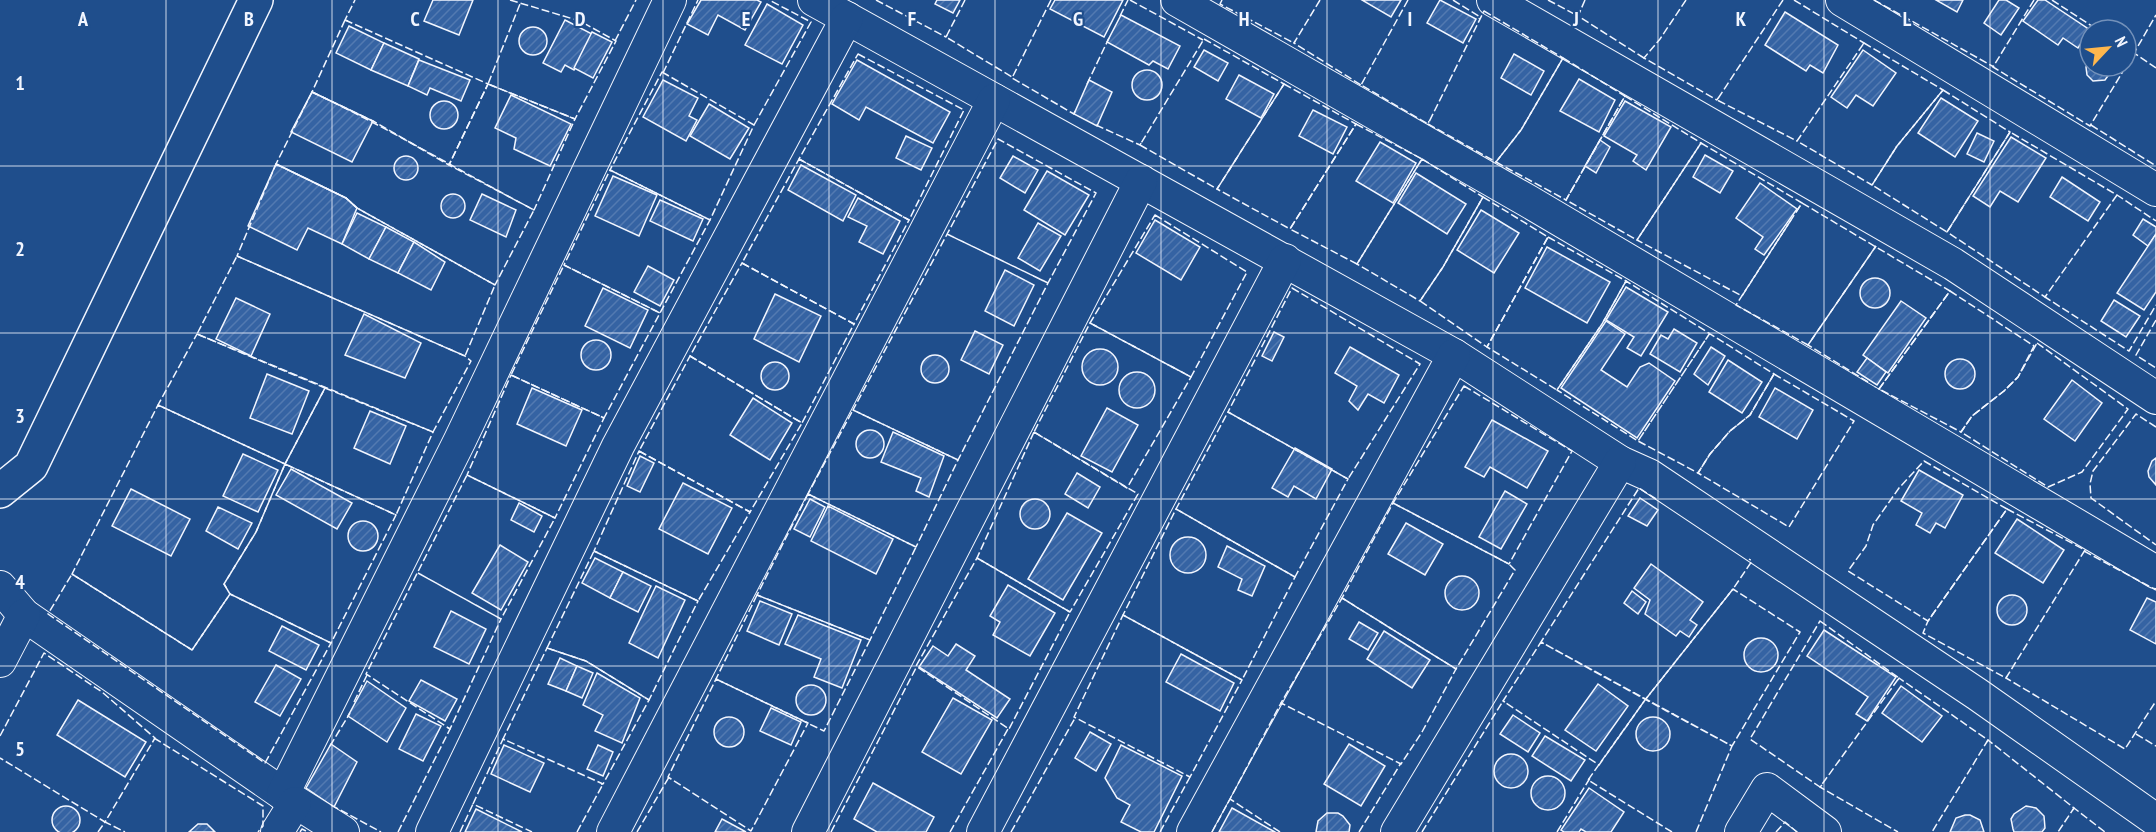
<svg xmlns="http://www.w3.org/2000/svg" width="2156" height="832" font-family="'PT Sans Narrow',sans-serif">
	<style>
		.building { fill: url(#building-hatch); stroke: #f2f6ff; stroke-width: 1.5 }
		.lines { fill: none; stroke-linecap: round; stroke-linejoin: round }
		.street-casing { stroke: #f2f6ff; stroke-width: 34 }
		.secondary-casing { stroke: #f2f6ff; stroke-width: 36 }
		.street { stroke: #1f4e8c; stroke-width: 32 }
		.secondary { stroke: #1f4e8c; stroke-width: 33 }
		.fence { stroke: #f2f6ff; stroke-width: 1.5; stroke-dasharray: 8 3; stroke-linecap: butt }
		.grid { fill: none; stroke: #f2f6ff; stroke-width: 1.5; stroke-opacity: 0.55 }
		.grid-label { font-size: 20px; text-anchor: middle; font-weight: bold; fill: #f2f6ff; stroke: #1f4e8c; stroke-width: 4.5; stroke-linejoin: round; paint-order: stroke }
	</style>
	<defs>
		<pattern id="building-hatch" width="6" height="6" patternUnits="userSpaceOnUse" patternTransform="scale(1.5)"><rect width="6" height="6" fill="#3563a3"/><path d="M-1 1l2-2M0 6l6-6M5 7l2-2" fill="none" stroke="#537ab1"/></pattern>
	</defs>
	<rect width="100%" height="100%" fill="#1f4e8c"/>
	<g class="building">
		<path d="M433,0H473L459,35L424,21Z"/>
		<path d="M701,0H757L761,2L745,30L718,15L708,35L687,24Z"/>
		<path d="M937,0H960L953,13L935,4Z"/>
		<path d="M1055,0H1123L1104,37L1050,9Z"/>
		<path d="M1362,0H1401L1391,17Z"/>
		<path d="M1440,0L1476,19L1463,43L1427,23Z"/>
		<path d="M1936,0H1963L1957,12Z"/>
		<path d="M1999,0H2006L2019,8L2001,35L1984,23Z"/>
		<path d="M2038,0H2045L2090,30L2078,48L2063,38L2058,45L2023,21Z"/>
		<path d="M767,4L803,25L782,64L745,45Z"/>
		<path d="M1785,12L1838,45L1823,73L1810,65L1806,71L1765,45Z"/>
		<path d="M1121,15L1180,46L1168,69L1153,61L1149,65L1107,42Z"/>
		<path d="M565,20L592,34L574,70L565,65L561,72L543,63Z"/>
		<path d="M349,26L384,43L371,70L336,53Z"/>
		<circle cx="533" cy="41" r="14"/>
		<path d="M592,32L612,42L593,78L574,68Z"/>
		<path d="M384,43L419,59L408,86L371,70Z"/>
		<path d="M1204,50L1228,63L1218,81L1194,67Z"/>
		<path d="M1863,50L1896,73L1873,106L1856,95L1847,108L1831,97Z"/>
		<path d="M1514,54L1544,71L1531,95L1501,78Z"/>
		<path d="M419,60L470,80L461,101L430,88L427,95L408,86Z"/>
		<path d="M857,60L950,112L933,143L866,107L859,120L832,104Z"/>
		<path d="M2089,60L2090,66H2110V73L2105,80L2093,81L2087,75L2086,67Z"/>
		<circle cx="1147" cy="85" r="15"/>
		<path d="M1239,75L1274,94L1261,118L1226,99Z"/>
		<path d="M1579,79L1615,100L1599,132L1560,111Z"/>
		<path d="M663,80L698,98L689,116L697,120L686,141L643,117Z"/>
		<path d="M1089,80L1112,92L1097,126L1074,114Z"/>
		<path d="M312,92L373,121L352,162L291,132Z"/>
		<path d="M511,95L571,124L550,166L514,149L516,138L495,128Z"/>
		<path d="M1941,98L1978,121L1955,157L1918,133Z"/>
		<path d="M1625,101L1671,127L1646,170L1633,161L1637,155L1604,136Z"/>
		<circle cx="444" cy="115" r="14"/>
		<path d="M709,104L749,128L730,159L690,136Z"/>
		<path d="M1313,110L1347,127L1333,154L1299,136Z"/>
		<path d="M1977,133L1994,141L1984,162L1967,154Z"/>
		<path d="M906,136L932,148L921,170L896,158Z"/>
		<path d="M2011,137L2046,158L2018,202L2000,191L1990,207L1973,196Z"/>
		<path d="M1600,140L1610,147L1596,173L1585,166Z"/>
		<path d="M1380,142L1416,163L1393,203L1356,181Z"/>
		<path d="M1705,155L1733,171L1720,193L1693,177Z"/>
		<path d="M1013,156L1038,170L1025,193L1000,178Z"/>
		<circle cx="406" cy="168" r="12"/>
		<path d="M276,164L346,198L357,208L342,244L308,228L297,250L248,226Z"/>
		<path d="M801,165L856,195L843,221L788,190Z"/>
		<path d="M1047,171L1089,195L1065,235L1024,210Z"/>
		<path d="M1416,173L1466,204L1447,234L1398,203Z"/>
		<path d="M613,176L657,195L639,236L595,216Z"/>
		<path d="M2062,177L2100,202L2088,221L2050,197Z"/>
		<path d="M1760,183L1797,209L1764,255L1755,249L1763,237L1736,218Z"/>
		<path d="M482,194L516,210L506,237L470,220Z"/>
		<circle cx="453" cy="206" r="12"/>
		<path d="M858,198L900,221L883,254L859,242L867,226L848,217Z"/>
		<path d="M660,200L703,219L693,241L650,221Z"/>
		<path d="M1481,210L1519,233L1494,273L1457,250Z"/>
		<path d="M357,213L386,227L369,259L342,244Z"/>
		<path d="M2143,219L2156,227V234L2148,246L2133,235Z"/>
		<path d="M1155,220L1200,247L1181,280L1136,253Z"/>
		<path d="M1038,223L1061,236L1040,271L1018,258Z"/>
		<path d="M386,227L414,242L398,273L369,259Z"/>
		<path d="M2156,234V292L2144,310L2117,293Z"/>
		<path d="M414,242L445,262L431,290L398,273Z"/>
		<path d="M1547,247L1610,282L1587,323L1525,288Z"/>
		<path d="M648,266L674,280L660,306L634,292Z"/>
		<path d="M1005,270L1034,285L1014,326L985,311Z"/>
		<circle cx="1875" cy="293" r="15"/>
		<path d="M1626,287L1668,312L1641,356L1627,348L1634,337L1606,320Z"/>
		<path d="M603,288L648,310L630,348L585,326Z"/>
		<path d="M775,294L821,316L799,362L754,339Z"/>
		<path d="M236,298L270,314L251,356L216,339Z"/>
		<path d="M2114,300L2140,316L2126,337L2101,321Z"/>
		<path d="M1901,301L1926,318L1888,373L1863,355Z"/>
		<path d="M364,314L421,343L405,378L345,355Z"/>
		<path d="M1606,321L1625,334L1601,370L1627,387L1640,367L1649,363L1675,381L1637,438L1561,388Z"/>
		<path d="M1674,329L1697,343L1680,372L1650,354L1661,335L1668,339Z"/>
		<path d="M975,331L1003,345L989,374L961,360Z"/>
		<path d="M1274,332L1284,337L1272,361L1262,356Z"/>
		<circle cx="596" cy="355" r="15"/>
		<path d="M1350,347L1399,375L1384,403L1368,394L1358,410L1349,401L1357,386L1335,373Z"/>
		<path d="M1711,347L1725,356L1708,385L1694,374Z"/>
		<circle cx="1100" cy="367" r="18"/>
		<circle cx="935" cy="369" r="14"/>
		<path d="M1867,358L1886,372L1877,385L1857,372Z"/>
		<circle cx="1960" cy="374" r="15"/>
		<path d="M1728,360L1762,382L1742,413L1709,392Z"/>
		<circle cx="775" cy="376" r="14"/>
		<circle cx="1137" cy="390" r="18"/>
		<path d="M267,374L309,391L292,434L250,418Z"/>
		<path d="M2072,380L2102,403L2075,441L2044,419Z"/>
		<path d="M532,388L582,410L566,446L517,424Z"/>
		<path d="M1775,388L1813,410L1797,439L1759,417Z"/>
		<path d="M753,398L792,423L770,460L730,435Z"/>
		<path d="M1107,408L1138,425L1112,472L1081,456Z"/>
		<path d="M370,411L406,426L390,464L354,448Z"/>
		<path d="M1492,420L1548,451L1527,488L1490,467L1484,477L1465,467Z"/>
		<circle cx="870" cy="444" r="14"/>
		<path d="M893,432L944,456L929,497L916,491L921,478L881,462Z"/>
		<path d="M1295,448L1332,469L1316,499L1294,486L1288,497L1272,488Z"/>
		<path d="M243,454L278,470L258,512L223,496Z"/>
		<path d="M640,456L654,463L640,492L627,486Z"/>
		<path d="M2156,458V485L2149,477L2148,471L2152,461Z"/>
		<path d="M291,469L352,503L337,529L276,495Z"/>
		<path d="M1919,470L1963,495L1945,528L1936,523L1930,533L1916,525L1922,513L1901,501Z"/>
		<path d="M1077,473L1100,487L1088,508L1065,494Z"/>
		<path d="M683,483L732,508L708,554L659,529Z"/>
		<path d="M131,489L190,519L171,556L112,526Z"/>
		<path d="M1505,491L1527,504L1501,549L1479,537Z"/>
		<path d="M1640,498L1658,510L1647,526L1628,516Z"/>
		<path d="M810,499L825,507L810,537L794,529Z"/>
		<circle cx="1035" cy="514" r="15"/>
		<path d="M519,503L542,516L534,532L511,520Z"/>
		<path d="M828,506L893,539L876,574L811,541Z"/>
		<path d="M218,507L252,523L238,549L206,531Z"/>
		<path d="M1067,513L1102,533L1063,600L1028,579Z"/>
		<path d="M2017,519L2064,550L2043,583L1995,553Z"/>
		<circle cx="363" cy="536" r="15"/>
		<path d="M1406,523L1443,544L1425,575L1388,554Z"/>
		<circle cx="1188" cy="555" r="18"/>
		<path d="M500,545L528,562L501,610L472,593Z"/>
		<path d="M1227,546L1265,566L1252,596L1238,590L1242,579L1218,567Z"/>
		<path d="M595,558L623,572L610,598L582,583Z"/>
		<path d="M1651,564L1703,602L1690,620L1697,625L1689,637L1680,631L1676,636L1645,614L1650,600L1634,588Z"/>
		<path d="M623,572L651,586L638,612L610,598Z"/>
		<circle cx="1462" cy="593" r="17"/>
		<path d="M1008,585L1055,613L1030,656L993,635L1000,622L990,616Z"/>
		<path d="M656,586L685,600L658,658L629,643Z"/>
		<path d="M1632,591L1646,602L1638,614L1624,603Z"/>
		<circle cx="2012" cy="610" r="15"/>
		<path d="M2147,598L2156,602V644L2130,630Z"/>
		<path d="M760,601L792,614L779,645L747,631Z"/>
		<path d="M451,611L486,629L469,664L434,647Z"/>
		<path d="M798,615L861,640L842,688L814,677L821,659L785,644Z"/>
		<path d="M1359,622L1378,633L1368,650L1349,639Z"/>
		<path d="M282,626L319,645L306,670L269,651Z"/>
		<path d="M1824,630L1896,677L1867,721L1856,714L1868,697L1807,656Z"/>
		<path d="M1384,631L1430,660L1412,688L1367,659Z"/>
		<circle cx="1761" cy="655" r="17"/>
		<path d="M956,644L975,656L966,670L1010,699L997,718L919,667L933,646L948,656Z"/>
		<path d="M1181,654L1234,683L1220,711L1166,682Z"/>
		<path d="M560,658L577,666L566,691L548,684Z"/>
		<path d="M276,665L301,679L280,716L255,702Z"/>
		<path d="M577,666L593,673L582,698L566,691Z"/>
		<path d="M597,673L640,698L622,743L595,731L603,715L583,705Z"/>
		<path d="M421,680L457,699L445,721L409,701Z"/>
		<path d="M367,681L406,708L387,742L348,716Z"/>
		<path d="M1598,684L1628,706L1596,751L1565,730Z"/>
		<circle cx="811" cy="700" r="15"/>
		<path d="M1901,686L1942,716L1922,742L1882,713Z"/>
		<path d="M953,698L992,720L961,774L922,752Z"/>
		<path d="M78,700L146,742L125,777L57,735Z"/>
		<path d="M771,708L801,722L791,745L760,731Z"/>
		<path d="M416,714L441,726L423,761L399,749Z"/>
		<path d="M1513,715L1540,733L1528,752L1500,734Z"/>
		<circle cx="1653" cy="734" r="17"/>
		<circle cx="729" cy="732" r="15"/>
		<path d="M1090,732L1111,744L1096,771L1075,758Z"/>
		<path d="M1545,736L1585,760L1571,781L1532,756Z"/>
		<path d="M331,744L357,762L334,807L306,788Z"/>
		<path d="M1349,744L1385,766L1361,806L1324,784Z"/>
		<path d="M504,745L544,763L530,792L491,774Z"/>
		<path d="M598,745L613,752L603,776L587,769Z"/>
		<path d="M1121,745L1182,776L1154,832H1141L1121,822L1130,805L1117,798L1105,778Z"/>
		<circle cx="1511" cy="771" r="17"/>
		<circle cx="1548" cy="793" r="17"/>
		<path d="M873,783L934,817L926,832H877L854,819Z"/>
		<path d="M1589,788L1624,812L1611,832H1586L1581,829L1579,832H1564L1561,830Z"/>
		<path d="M2026,806L2036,808L2044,816L2045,828L2042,832H2014L2013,829L2011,819L2014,814Z"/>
		<circle cx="66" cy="820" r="14"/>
		<path d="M1232,808L1275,832H1219Z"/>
		<path d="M476,809L522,832H465Z"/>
		<path d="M1327,813H1338L1343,816L1350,825L1349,832H1316L1318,821Z"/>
		<path d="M1965,815H1970L1980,820L1984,832H1950L1956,818Z"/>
		<path d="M722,819L746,832H715Z"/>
		<path d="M198,824H207L215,832H189Z"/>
	</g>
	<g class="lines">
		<g class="street-casing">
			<g id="street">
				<path d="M814,0L1454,355L1620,462L1649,475L1977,694L2156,820"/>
				<path d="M1177,0L1528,201L2156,572"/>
				<path d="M1493,0L1953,264L2156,398"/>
				<path d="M1842,0L2156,190"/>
				<path d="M0,587L24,615L283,794L343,832"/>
				<path d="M0,661L24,615"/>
				<path d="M283,794L460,440L670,0"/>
				<path d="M277,832L295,803"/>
				<path d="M432,832L618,446L847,18"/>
				<path d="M613,832L994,100"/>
				<path d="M808,832L1141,181"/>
				<path d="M983,832L1285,260"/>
				<path d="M1193,832L1454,355"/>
				<path d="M1397,832L1620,462"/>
				<path d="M1741,832L1767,789L1825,832"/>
			</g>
		</g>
		<g class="secondary-casing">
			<path id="secondary" d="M0,491L31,466L256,0"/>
		</g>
		<use href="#street" class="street"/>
		<use href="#secondary" class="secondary"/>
		<g class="fence">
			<path d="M510,0L580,21L616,41L575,119L488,84L520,4"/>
			<path d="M876,0L946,37L947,35"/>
			<path d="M965,0L946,37L1012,77"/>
			<path d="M1051,0L1012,78L1074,114L1075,111"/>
			<path d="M1130,0L1203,40"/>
			<path d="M1222,0L1220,4L1294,43L1295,41"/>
			<path d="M1320,0L1294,43L1361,85L1362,83"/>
			<path d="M1408,0L1361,85L1428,124L1429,121"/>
			<path d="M1453,0L1480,17L1479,19"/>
			<path d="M1548,0L1578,16L1579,14"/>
			<path d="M1585,0L1578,16L1644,58L1646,56"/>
			<path d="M1686,0L1660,39L1644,58L1717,100L1718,98"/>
			<path d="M1783,0L1717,100L1797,141"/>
			<path d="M1794,0L1864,43L1863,44"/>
			<path d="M1874,0L1994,67"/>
			<path d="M2034,0L1993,67L2090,126L2134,53L2126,48"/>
			<path d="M2052,0L2098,30"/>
			<path d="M1484,11L1563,58L1521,130L1496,162L1428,124Z"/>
			<path d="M1120,16L1128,0"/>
			<path d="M345,20L488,84L449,165L373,121L312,92Z"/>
			<path d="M348,21L345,20L355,0"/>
			<path d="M1204,39L1284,84L1217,189L1140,145Z"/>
			<path d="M615,41L636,0"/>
			<path d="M1864,43L1943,90L1897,146L1872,185L1797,141Z"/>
			<path d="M858,54L964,110L909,220L799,159Z"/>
			<path d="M2136,55L2134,53L2156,15"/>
			<path d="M2133,56L2134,53L2156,68"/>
			<path d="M1563,58L1625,96L1566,200L1496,162L1521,130Z"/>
			<path d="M662,72L754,125L710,220L610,170Z"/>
			<path d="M663,73L698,0"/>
			<path d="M488,84L575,119L534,210L449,165Z"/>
			<path d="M1087,84L1109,38"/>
			<path d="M1284,84L1356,124L1290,229L1217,189Z"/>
			<path d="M1943,90L2010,132L1947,232L1872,185L1897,146Z"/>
			<path d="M312,92C388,128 460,171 534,210L495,285L357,208L346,198L276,164Z"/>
			<path d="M1625,96L1701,143L1637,240L1566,200Z"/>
			<path d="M1356,124L1422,159L1357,264L1290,229Z"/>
			<path d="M754,125L811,22L769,0"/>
			<path d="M1096,125L1140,145L1141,143"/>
			<path d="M2091,125L2156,166"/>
			<path d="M1701,143L1802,203L1742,296L1637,240Z"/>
			<path d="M799,159L909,220L854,324L742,263Z"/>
			<path d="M1422,159L1483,197L1443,267L1420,301L1357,264Z"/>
			<path d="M276,164L346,198L357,208L495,285L465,356L237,256Z"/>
			<path d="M610,170L710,220L660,313L564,265Z"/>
			<path d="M2117,195L2045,297L1947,232L2010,132L2117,195L2156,221"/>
			<path d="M1483,197L1548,237L1487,347L1420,301L1443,267Z"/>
			<path d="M1796,212L1802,203L1950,291L1879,389L1875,387"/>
			<path d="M1155,215L1247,272L1191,377L1090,323Z"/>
			<path d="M1791,220L1736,305L1808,345L1876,246"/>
			<path d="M947,234L1048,283L1096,193L998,139L853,410L958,460L1048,283L947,234"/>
			<path d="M1548,237L1626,281L1602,324L1557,390L1487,347Z"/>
			<path d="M237,256L465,356L471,361L433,432L197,334Z"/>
			<path d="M742,263L854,324L802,423L690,356Z"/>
			<path d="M564,265L660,313L604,418L511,375Z"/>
			<path d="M1292,288L1420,364L1348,479L1228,412Z"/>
			<path d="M1950,291L2034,346L2018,377L2004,391L1972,416L1961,432L1879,389Z"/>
			<path d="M2046,296L2045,297L2129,351L2156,305"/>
			<path d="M2156,320L2136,355L2156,368"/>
			<path d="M1090,323L1191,377L1127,488L1034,432Z"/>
			<path d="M1710,333L1638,441L1557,390L1602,324L1626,281L1774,374L1750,415L1730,431L1710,454L1698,473L1638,441L1710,333"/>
			<path d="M197,334L325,388L285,464L158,405Z"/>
			<path d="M2037,343L2128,409L2082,472L2048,487L1961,432L1972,416L2004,391L2018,377Z"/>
			<path d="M690,356L802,423L750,512L639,451Z"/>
			<path d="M1774,374L1854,421L1789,527L1698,473L1710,454L1730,431L1750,415Z"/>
			<path d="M511,375L604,418L555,518L467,475Z"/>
			<path d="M1868,382L1808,345L1876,246"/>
			<path d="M1464,386L1572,451L1509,564L1393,503Z"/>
			<path d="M325,388L433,432L396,515L285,464Z"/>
			<path d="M158,405L285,464L256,532L224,584L230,594L192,650L72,574Z"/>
			<path d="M853,410L958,460L916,547L808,494Z"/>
			<path d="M1228,412L1348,479L1295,577L1176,509Z"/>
			<path d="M2156,427L2136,414L2093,471L2090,484L2091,498L2156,545"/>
			<path d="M1034,432L1138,494L1070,612L977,558Z"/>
			<path d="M639,451L750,512L698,601L594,551Z"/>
			<path d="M1924,461L2007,509L1928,621L1848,571L1866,546L1873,525L1899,488Z"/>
			<path d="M285,464L396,515L331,643L230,594L224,584L256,532Z"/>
			<path d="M808,494L916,547L870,640L757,595Z"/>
			<path d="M1656,499L1639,488L1541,642L1732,746L1800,632L1733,589L1645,700L1599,765L1503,701L1541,642C1604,677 1668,712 1732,746L1696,832"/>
			<path d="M1393,503L1509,564L1515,570L1456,669L1342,598Z"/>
			<path d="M1176,509L1295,577L1242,680L1123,615Z"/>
			<path d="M2007,509L2085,550L2006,678L1923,633L1928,621Z"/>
			<path d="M594,551L698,601L649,700L586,661L547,648Z"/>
			<path d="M2084,551L2156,590"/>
			<path d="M977,558L1070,612L1009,729L916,666Z"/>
			<path d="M418,573L501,619L555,518L467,475L366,674L450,729L501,619L418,573"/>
			<path d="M72,574L192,650L230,594L331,643L265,763L48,614Z"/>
			<path d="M757,595L870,640L824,731L716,679Z"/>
			<path d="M1342,598L1456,669L1422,732L1401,764L1281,703Z"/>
			<path d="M1123,615L1242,680L1190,777L1074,717Z"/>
			<path d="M1820,621L1899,678L1820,787L1750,739Z"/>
			<path d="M547,648L586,661L649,700L603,784L503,739Z"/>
			<path d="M2007,676L2006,678L2125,749L2156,701"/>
			<path d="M716,679L808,723L751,831L668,777Z"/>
			<path d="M1898,680L1899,678L1988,740L1932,832"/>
			<path d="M354,702L367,675"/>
			<path d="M2136,734L2156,746"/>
			<path d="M0,736L44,653L102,692L155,738L105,822L0,758"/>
			<path d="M154,738L263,806V826L258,832"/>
			<path d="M505,740L503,739L473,804L532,832"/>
			<path d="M1987,742L1988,740L2074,808L2058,832"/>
			<path d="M330,746L350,713"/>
			<path d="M1822,785L1820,787L1898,832"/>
			<path d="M331,805L381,832"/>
			<path d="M2073,810L2074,808L2105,832"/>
			<path d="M106,821L105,822L125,832"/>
			<path d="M98,832L105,822"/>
			<path d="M300,832L302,829L308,832"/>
			<path d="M398,832L450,729L447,727"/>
			<path d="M460,832L473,804H475"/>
			<path d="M577,832L603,784H601"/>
			<path d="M637,832L669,777"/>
			<path d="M831,832L917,666"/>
			<path d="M950,832L1008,729"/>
			<path d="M1011,832L1075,718"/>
			<path d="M1160,832L1190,777"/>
			<path d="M1212,832L1230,799"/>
			<path d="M1280,832L1230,799L1281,703L1283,704"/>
			<path d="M1359,832L1401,763"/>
			<path d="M1422,832L1503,701L1505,702"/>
			<path d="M1557,832L1590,778"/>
			<path d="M1672,832L1588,780L1645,700L1733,589L1752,561L1749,559"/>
			<path d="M1776,832L1785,822L1797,832"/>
		</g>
	</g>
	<path class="grid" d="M166,0V832M332,0V832M498,0V832M663,0V832M829,0V832M995,0V832M1161,0V832M1327,0V832M1493,0V832M1658,0V832M1824,0V832M1990,0V832M0,166H2156M0,333H2156M0,499H2156M0,666H2156"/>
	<g class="grid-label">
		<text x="83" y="26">A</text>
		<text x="249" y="26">B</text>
		<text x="415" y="26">C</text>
		<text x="580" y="26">D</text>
		<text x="746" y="26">E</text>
		<text x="912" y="26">F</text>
		<text x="1078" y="26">G</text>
		<text x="1244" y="26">H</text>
		<text x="1410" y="26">I</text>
		<text x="1576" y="26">J</text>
		<text x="1741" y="26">K</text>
		<text x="1907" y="26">L</text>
		<text x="20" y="90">1</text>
		<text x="20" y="256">2</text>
		<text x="20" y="423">3</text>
		<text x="20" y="589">4</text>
		<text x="20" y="756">5</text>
	</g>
	<g transform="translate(2108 48) rotate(64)"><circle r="28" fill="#1f4e8c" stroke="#7391ba" stroke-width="1.5"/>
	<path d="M0-4.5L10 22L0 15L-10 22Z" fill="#ffb74d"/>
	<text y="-9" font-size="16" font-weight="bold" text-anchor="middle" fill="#f2f6ff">N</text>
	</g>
</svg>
